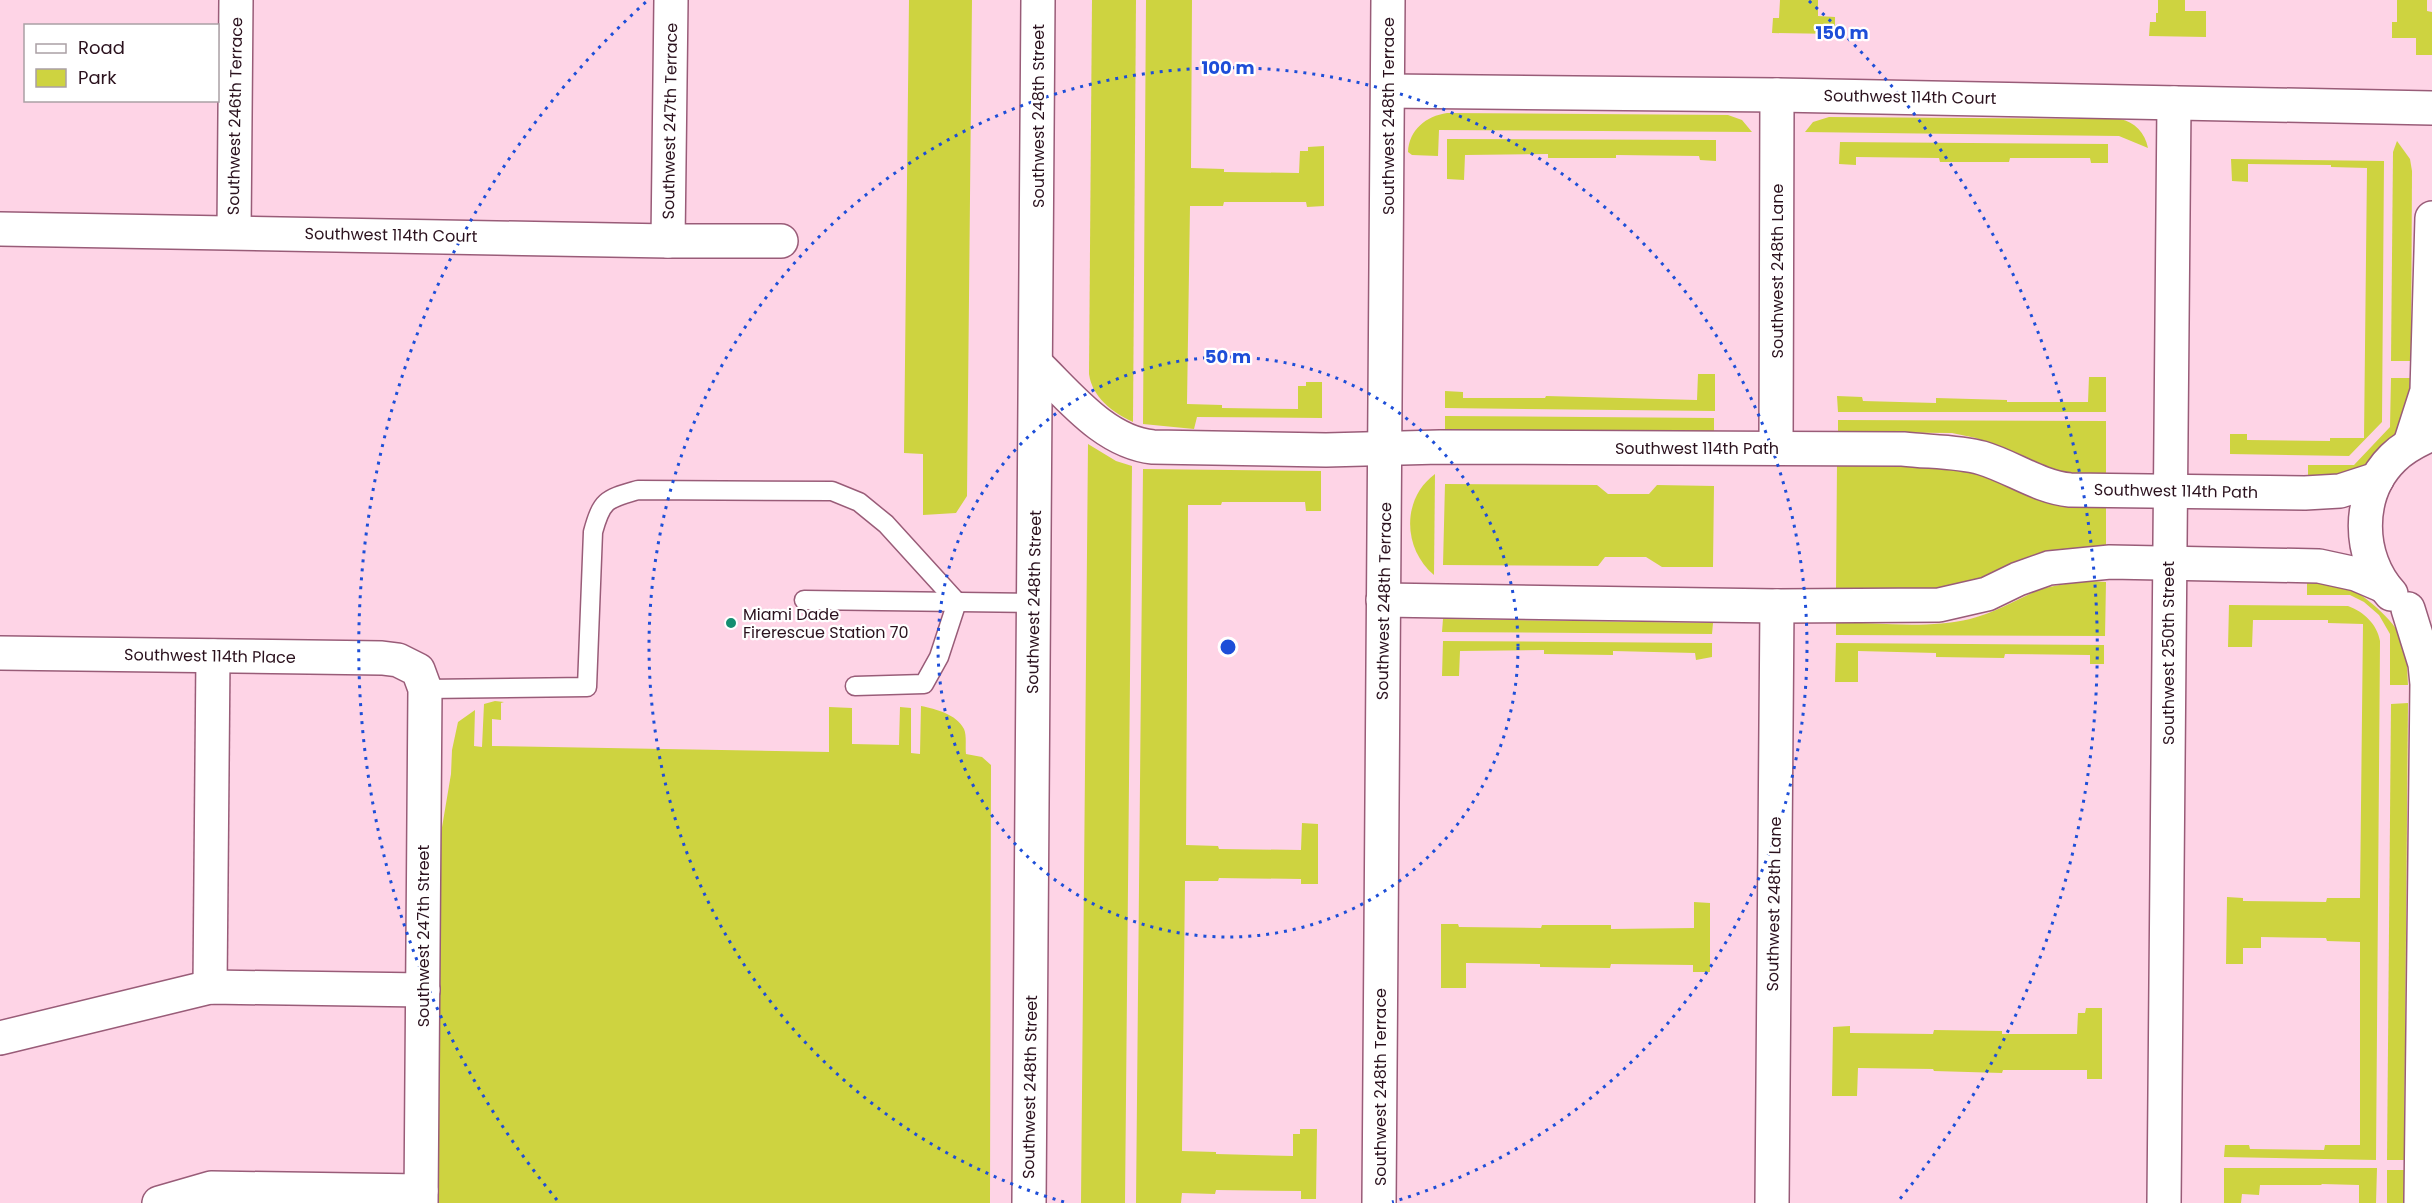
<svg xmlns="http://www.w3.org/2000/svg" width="2432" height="1203" font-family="Poppins,sans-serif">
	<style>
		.green { fill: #ced340 }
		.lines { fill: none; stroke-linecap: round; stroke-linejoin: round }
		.lane-casing { stroke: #995c78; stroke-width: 21 }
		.street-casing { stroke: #995c78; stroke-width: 36 }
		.secondary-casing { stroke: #995c78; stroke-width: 36 }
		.lane { stroke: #fff; stroke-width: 18 }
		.street { stroke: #fff; stroke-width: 33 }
		.secondary { stroke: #fff; stroke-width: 33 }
		.ring { fill: none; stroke: #1d4ed8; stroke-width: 3; stroke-dasharray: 3 6 }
		.poi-dot { fill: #158e71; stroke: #fff; stroke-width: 2 }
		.labels { text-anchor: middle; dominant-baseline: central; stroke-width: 4.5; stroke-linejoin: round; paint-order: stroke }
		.street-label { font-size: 16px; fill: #2b121e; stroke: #fff }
		.poi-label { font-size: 16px; fill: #2b121e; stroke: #fff; text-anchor: start }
		.centre { fill: #1d4ed8; stroke: #fff; stroke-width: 3 }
		.ring-label { font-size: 18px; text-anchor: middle; font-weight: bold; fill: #1d4ed8; stroke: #fff; stroke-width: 4.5; stroke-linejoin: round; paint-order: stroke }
	</style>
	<rect width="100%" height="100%" fill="#fed4e6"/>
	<g class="green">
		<path d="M909,0H972L967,496L956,513L923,515V454L904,453Z"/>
		<path d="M1092,0H1136L1133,422C1113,413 1092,397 1089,374Z"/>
		<path d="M1146,0H1192L1191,168L1224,169V172L1299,173L1300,151H1308V147L1324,146V206L1307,207L1306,202H1224L1223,206H1190L1187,404L1222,405V408L1298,409V386H1306V382H1322V418L1197,417L1194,429L1143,424Z"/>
		<path d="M1780,0H1818V16L1835,17V34L1772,33L1773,18H1779Z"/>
		<path d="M2158,0H2185V11H2206V37L2149,36L2150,22H2156V13H2158Z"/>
		<path d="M2397,0H2427V11L2432,12V55H2416V38H2392V22H2397Z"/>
		<path d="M1447,113L1728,115L1742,120L1752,132L1439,130L1438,156L1412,155L1408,152C1409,130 1426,116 1447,113Z"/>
		<path d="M1829,117L2120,119C2135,122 2145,133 2148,148L2119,136L1805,132L1813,122Z"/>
		<path d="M1447,139L1716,140V161L1700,160L1699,156L1616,155V158H1548V154L1465,155L1464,180L1447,179Z"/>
		<path d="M2397,141L2410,159L2412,171L2411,361H2391L2393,152Z"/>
		<path d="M1840,142L2108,144V163H2091L2090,158H2010L2009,162H1940L1939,158L1856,157V165L1839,164Z"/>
		<path d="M2231,159L2384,161L2382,422L2349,456L2230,454V434H2247V440L2330,441V438H2364L2367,168L2331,167V165L2248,164V182L2232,181Z"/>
		<path d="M1698,374H1715V411L1445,408V391L1463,392V398H1545L1546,396L1697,400Z"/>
		<path d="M2089,377H2106V412H1838L1837,396L1862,397L1863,401L1936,403V398L2007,400V402H2088Z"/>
		<path d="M2391,378H2410L2409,402L2397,432L2367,465L2347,476L2308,480V465H2354L2390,427Z"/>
		<path d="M1445,416L1714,418V433L1445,430Z"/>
		<path d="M1838,420L2106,421V477L2081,476L2058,471L1976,438L1952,433L1838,432Z"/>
		<path d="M1088,444L1116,461L1132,466L1125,1203H1081Z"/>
		<path d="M1837,463H1924L1969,470L2069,506L2106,508V550L1943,591H1836Z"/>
		<path d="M1143,469L1321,471V511H1306L1305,502H1222L1221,505H1188L1186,845L1218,846L1219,849L1301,850L1302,823L1318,824V884H1301V879L1219,878L1218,881H1185L1182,1151L1216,1152V1154L1293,1156V1134H1300V1129H1317L1316,1199H1301V1191L1216,1190L1215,1194L1182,1193L1181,1203H1136Z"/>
		<path d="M1435,474L1434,575C1403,549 1401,499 1435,474Z"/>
		<path d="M1445,484L1597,485L1608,494H1649L1657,485L1714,486L1713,567H1662L1646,557H1605L1598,566L1443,565Z"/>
		<path d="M2088,581L2106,582L2105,636L1836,635V622C1879,623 1928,629 1970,619C1993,613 2013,602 2034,592C2052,585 2070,583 2088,581Z"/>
		<path d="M2307,583C2318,584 2333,582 2344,586C2362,592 2395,621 2402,639C2408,655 2407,669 2408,685H2390V634L2379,615L2364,602L2350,595H2307Z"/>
		<path d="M2229,605L2348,606C2364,612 2377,624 2380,641L2376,1160L2224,1157L2225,1145H2249L2250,1149L2324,1150L2325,1145H2360V942L2327,941L2326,938L2261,937V948H2243V964H2226L2227,897L2243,898V901L2326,902L2327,898H2360L2363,624L2328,623V620H2253L2252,647H2228Z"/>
		<path d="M1443,619L1713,623L1712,634L1442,632Z"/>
		<path d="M1443,641L1712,643V657L1696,660L1695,653L1613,651V655L1544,654V650L1460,651L1459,676H1442Z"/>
		<path d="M1836,643L2104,645V664H2090V655L2005,654L2004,658L1936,657V653L1858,651V682H1835Z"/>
		<path d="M495,701L504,702L501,703V720L492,719V746L829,752V707L852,708V744L899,745L900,707L911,708V753L920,754L921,706C936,709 956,714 964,729C967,736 965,747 966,754L982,757L991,765L990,1203H433L438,851L451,774L452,750L458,722L475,710L474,746L482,747L484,704Z"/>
		<path d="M2408,703L2404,1160H2387L2391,704Z"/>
		<path d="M1694,902L1710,903V972H1693V965L1611,964L1610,968L1540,967V964L1466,963V988H1441V924H1458L1459,927L1541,928L1542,925H1611V929L1694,928Z"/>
		<path d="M2086,1008H2102V1079H2087V1070H2003L2002,1073L1934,1071L1933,1069L1858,1068L1857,1096H1832L1833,1027L1850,1026V1033L1933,1034L1934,1030L2002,1031V1034H2077L2078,1013H2085Z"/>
		<path d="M2224,1168H2377L2376,1203H2359V1185L2322,1184L2321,1185H2260L2259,1195L2242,1194L2241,1203H2224Z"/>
		<rect x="2387" y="1170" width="17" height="33"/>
	</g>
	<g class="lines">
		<g class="lane-casing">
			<g id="lane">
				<path d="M804,600L1034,603"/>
				<path d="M855,686L924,684L939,657L957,602"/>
				<path d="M425,689L587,687L593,532C602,499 607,499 638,490L832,491L859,502L886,524L957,602"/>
			</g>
		</g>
		<g class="street-casing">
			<g id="street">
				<path d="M1388,91L1777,95L2432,108"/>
				<path d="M0,229L668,241H781"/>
				<path d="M234,232L236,0"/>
				<path d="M668,241L671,0"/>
				<path d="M1037,365C1070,397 1105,442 1153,447L1326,450L1440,447L1903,449C1929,452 1957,451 1982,458C2012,467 2039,487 2070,490L2305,493L2340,491L2377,479"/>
				<path d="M2410,444L2427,391L2432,218"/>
				<path d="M1776,448L1777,95"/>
				<path d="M2391,594C2357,557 2356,494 2393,458C2404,447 2418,440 2432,434"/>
				<path d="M1383,600L1777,606L1939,605L1987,594L2018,579L2049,568L2110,562L2319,566L2356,574L2384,586"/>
				<path d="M2408,609L2425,664L2427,684L2421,1203"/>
				<path d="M0,653L382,658L398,660L418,670L425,689L421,1203"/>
				<path d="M210,987L213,656"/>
				<path d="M0,1038L210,987L423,990"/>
				<path d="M159,1203L211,1188L421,1191"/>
				<path d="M1379,1203L1388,0"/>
				<path d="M1772,1203L1777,606"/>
				<path d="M2164,1203L2174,103"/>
			</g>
		</g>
		<g class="secondary-casing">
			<path id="secondary" d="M1029,1203L1038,0"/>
		</g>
		<use href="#lane" class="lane"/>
		<use href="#street" class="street"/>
		<use href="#secondary" class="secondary"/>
	</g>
	<g class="ring">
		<circle cx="1228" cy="647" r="290"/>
		<path d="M1064 1202A579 579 0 1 1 1392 1202"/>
		<path d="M557 1200A869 869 0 0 1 647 1M1809 1A869 869 0 0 1 1899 1200"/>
	</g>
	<circle class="poi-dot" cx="731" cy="623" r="6"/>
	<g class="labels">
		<g class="street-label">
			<text transform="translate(1910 97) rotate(1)">Southwest 114th Court</text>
			<text transform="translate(235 116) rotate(-89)">Southwest 246th Terrace</text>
			<text transform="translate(1038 116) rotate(-90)">Southwest 248th Street</text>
			<text transform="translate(1388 116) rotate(-90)">Southwest 248th Terrace</text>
			<text transform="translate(670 121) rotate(-89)">Southwest 247th Terrace</text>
			<text transform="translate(391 235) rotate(1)">Southwest 114th Court</text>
			<text transform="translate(1777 271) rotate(-90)">Southwest 248th Lane</text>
			<text x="1697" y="448">Southwest 114th Path</text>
			<text transform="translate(2176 491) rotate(1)">Southwest 114th Path</text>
			<text transform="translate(1384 601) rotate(-89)">Southwest 248th Terrace</text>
			<text transform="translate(1034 602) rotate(-89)">Southwest 248th Street</text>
			<text transform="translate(2168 653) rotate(-90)">Southwest 250th Street</text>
			<text transform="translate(210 656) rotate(1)">Southwest 114th Place</text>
			<text transform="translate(1774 904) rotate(-89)">Southwest 248th Lane</text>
			<text transform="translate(423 936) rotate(-90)">Southwest 247th Street</text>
			<text transform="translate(1030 1087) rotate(-89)">Southwest 248th Street</text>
			<text transform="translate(1380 1087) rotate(-90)">Southwest 248th Terrace</text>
		</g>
		<g class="poi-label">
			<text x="743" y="614">Miami Dade<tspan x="743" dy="18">Firerescue Station 70</tspan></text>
		</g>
	</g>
	<circle cx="1228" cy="647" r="9" class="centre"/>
	<g class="ring-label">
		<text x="1842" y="39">150 m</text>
		<text x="1228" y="74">100 m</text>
		<text x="1228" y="363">50 m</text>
	</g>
	<rect x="24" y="24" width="195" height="78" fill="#ffffff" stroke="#aaa0a5" stroke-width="1.5"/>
	<rect x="36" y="44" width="30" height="9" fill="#ffffff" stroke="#aaa0a5" stroke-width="1.5"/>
	<text x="78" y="54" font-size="18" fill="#2b121e">Road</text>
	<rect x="36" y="69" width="30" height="18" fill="#ced340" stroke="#aaa0a5" stroke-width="1.5"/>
	<text x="78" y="84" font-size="18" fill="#2b121e">Park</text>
</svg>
